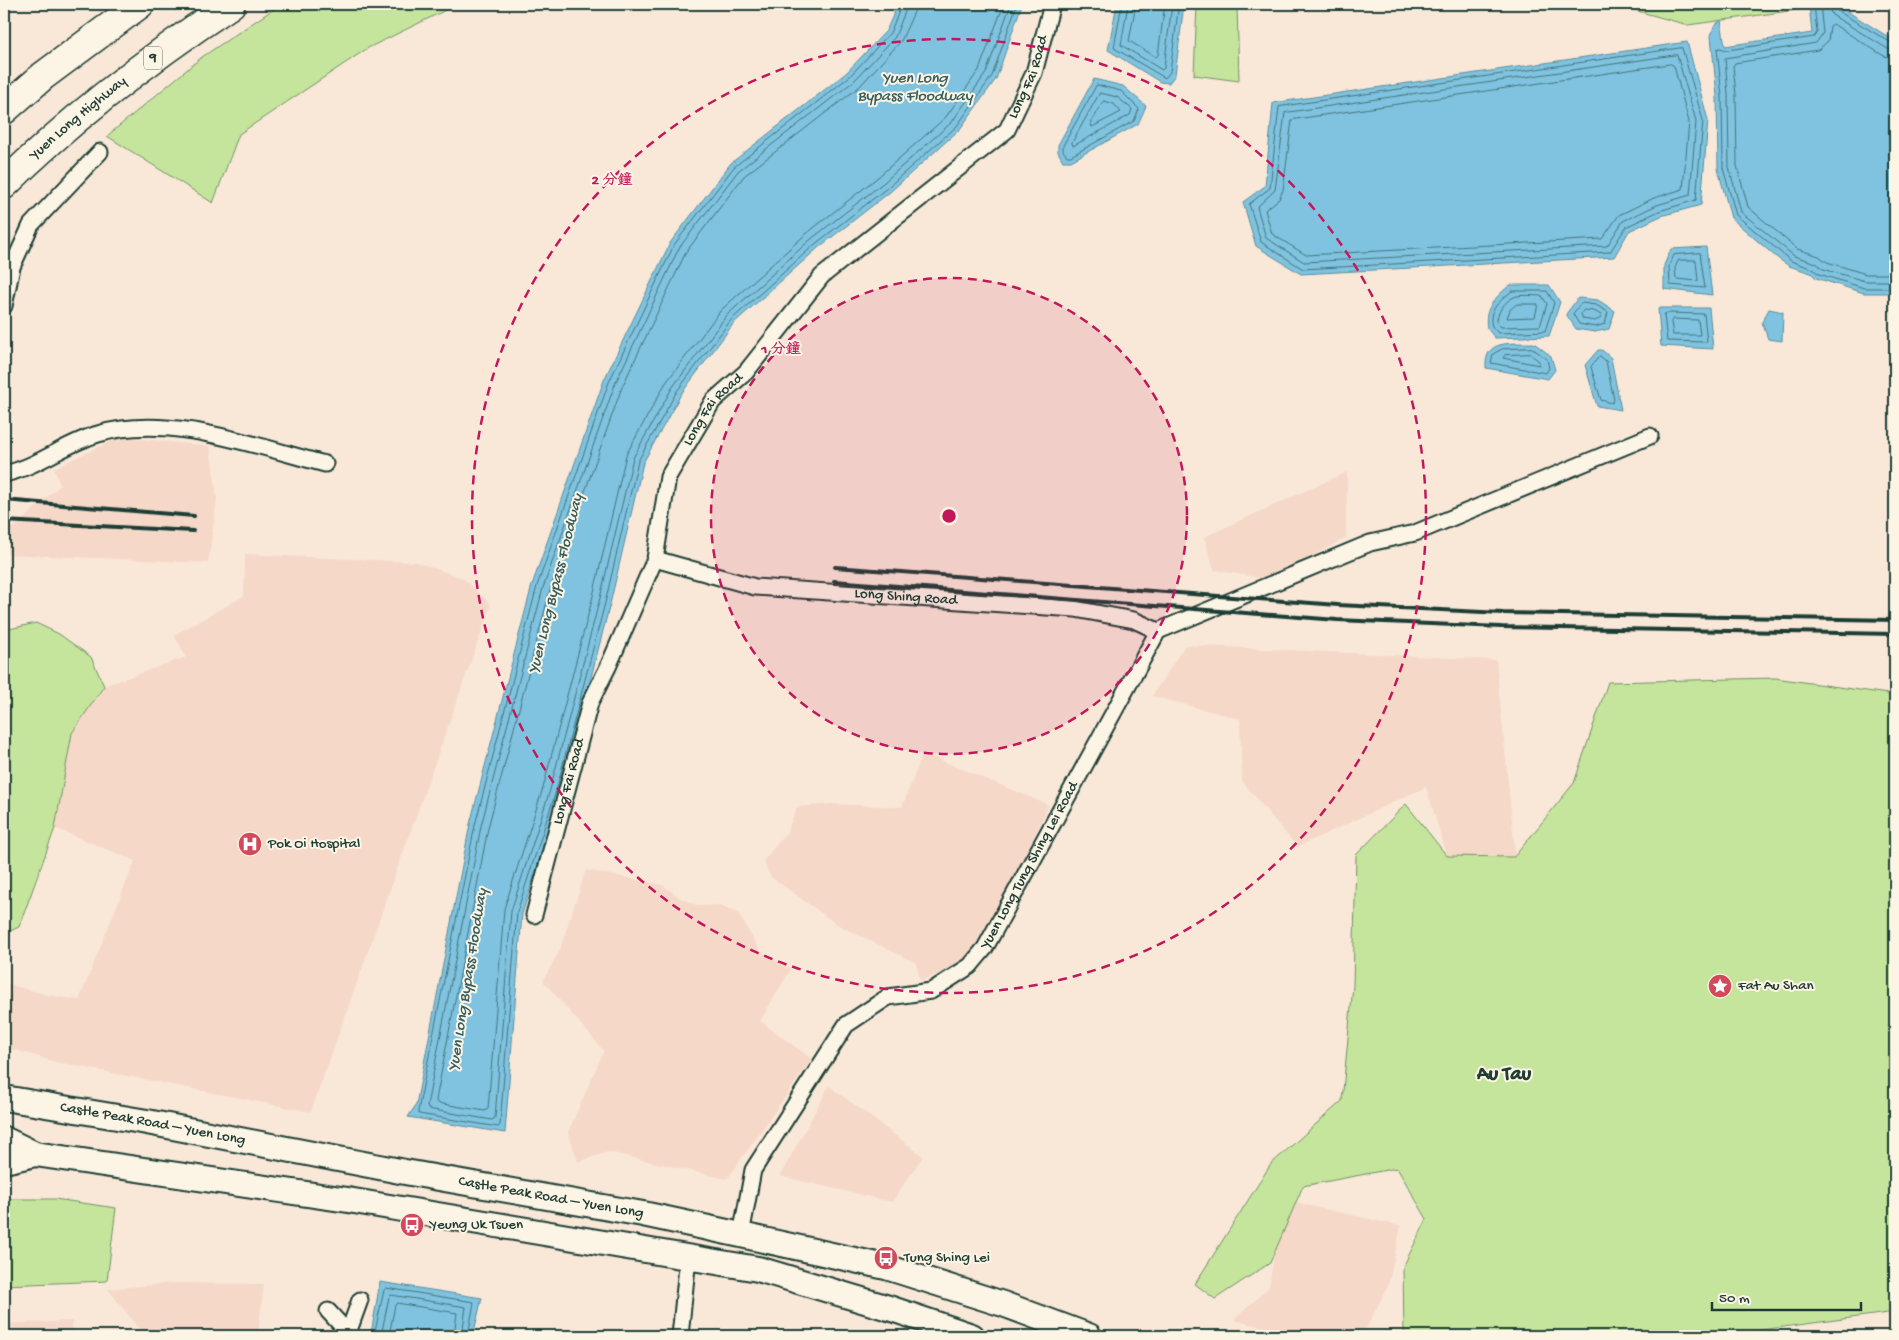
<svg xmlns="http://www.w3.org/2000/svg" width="1899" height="1340" font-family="'Gochi Hand','LXGW WenKai TC',sans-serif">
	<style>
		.built { fill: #f5d8c8 }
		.green { fill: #c5e49c; stroke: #729068 }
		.water { fill: #7fc3e0; stroke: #598d9b }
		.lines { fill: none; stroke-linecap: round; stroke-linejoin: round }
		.shore { stroke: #457379; stroke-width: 1 }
		.street-casing { stroke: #1f3d34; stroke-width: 19 }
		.primary-casing { stroke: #1f3d34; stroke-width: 28 }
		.highway-casing { stroke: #1f3d34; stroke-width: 31 }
		.street { stroke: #fcf5e5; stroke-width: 15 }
		.primary { stroke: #fcf5e5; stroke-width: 24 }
		.highway { stroke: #fcf5e5; stroke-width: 28 }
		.rail { stroke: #1f3d34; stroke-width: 4 }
		.ring { fill: none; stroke: #c2185b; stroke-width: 2.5; stroke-dasharray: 9 6 }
		.labels { text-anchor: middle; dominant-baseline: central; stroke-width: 4; stroke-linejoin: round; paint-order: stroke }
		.shield { fill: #fcf5e5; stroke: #617469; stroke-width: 1 }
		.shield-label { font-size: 14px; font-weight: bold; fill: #1f3d34 }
		.street-label { font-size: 15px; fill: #1f3d34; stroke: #fcf5e5 }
		.poi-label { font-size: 15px; fill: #1f3d34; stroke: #fcf5e5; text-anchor: start }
		.water-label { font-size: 16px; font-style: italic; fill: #375e5f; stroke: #fcf5e5 }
		.district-label { font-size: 20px; font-weight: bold; fill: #1f3d34; stroke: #fcf5e5 }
		.centre { fill: #c2185b; stroke: #fcf5e5; stroke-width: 2.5 }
		.ring-label { font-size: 15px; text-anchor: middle; font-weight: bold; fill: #c2185b; stroke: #fcf5e5; stroke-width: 4; stroke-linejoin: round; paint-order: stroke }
	</style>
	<rect width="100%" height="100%" fill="#f9e8d8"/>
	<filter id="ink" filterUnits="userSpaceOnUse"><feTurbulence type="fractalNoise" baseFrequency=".02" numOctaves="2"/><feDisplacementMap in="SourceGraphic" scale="10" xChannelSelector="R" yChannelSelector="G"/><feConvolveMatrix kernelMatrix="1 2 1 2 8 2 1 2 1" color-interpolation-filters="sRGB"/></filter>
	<g filter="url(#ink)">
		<g class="built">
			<path d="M120,437L210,446L217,499L208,563L4,554V528H14L60,485L54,468Z"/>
			<path d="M1347,472L1346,538L1267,579L1214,570L1204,537Z"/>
			<path d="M245,554L416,562L463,578L491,605L311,1112L56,1062L12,1049L4,1024V983L47,995L79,1000L135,861L55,828L72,733L104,686L186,657L174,635L244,596Z"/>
			<path d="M1185,645L1496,660L1517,872H1452L1426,787L1297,847L1242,781L1240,719L1152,696Z"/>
			<path d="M923,753L1049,805L1000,907L971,954L939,974L920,981L916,963L838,925L771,877L763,861L787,832L797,807L831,804L902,807Z"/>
			<path d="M586,870L663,885L680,898L699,906L720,905L738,913L760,951L791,969L760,1021L812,1059L727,1179L608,1152L578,1162L568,1132L604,1051L543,981L560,949Z"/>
			<path d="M829,1086L923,1156L892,1202L780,1176Z"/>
			<path d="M1275,1198L1401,1226L1388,1286L1362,1336H1299L1234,1320L1269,1287L1278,1233Z"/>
			<path d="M175,1283L264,1284L258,1336H145L108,1289Z"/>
			<path d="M72,1321L73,1336H4V1324Z"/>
		</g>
		<g class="green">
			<path d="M281,4H458L368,48L239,134L213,203L107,136L202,57Z"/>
			<path d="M1197,4H1237L1239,81L1194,75Z"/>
			<path d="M1612,4H1840L1688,25Z"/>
			<path d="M36,623L59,634L91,657L104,686L72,733L55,828L19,927L4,934V626L5,630Z"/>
			<path d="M1775,678L1895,695V1310L1888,1313L1716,1336H1404L1403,1267L1427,1219L1397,1168L1303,1186L1270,1263L1215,1299L1195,1284L1271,1164L1342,1101L1353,986L1356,855L1406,804L1447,856L1514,857L1574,783L1608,682Z"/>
			<path d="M4,1199H55L116,1208L107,1281L4,1285Z"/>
		</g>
		<g class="water">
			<path d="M898,4H1022L996,79L960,129L890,192L818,248L734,323L681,394L643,463L611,600L561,793L522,914L505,1133L408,1117L416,1105L470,824L532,585L604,380L670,243L731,163L846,73L886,31Z"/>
			<path d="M1117,4H1184L1175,75L1169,83L1160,82L1108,50Z"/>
			<path d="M1809,5H1837L1895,41V293H1864L1816,278L1811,273L1789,266L1776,257L1731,218L1718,169L1717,96L1711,36L1714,26L1721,20L1725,46L1812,33Z"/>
			<path d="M1687,42L1708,120L1701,205L1661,216L1629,231L1614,257L1301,274L1256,246L1243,202L1265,186L1273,103Z"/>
			<path d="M1094,79L1123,86L1146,106L1138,124L1071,161H1063L1058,152V145Z"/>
			<path d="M1706,247L1712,295L1664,289V265L1671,249Z"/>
			<path d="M1510,285H1549L1560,302L1549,336L1495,338L1487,328C1483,308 1496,297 1510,285Z"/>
			<path d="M1578,298L1598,300L1615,311L1609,329L1595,332L1576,329L1566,314Z"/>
			<path d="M1658,308H1709L1713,349L1661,346Z"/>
			<path d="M1769,309L1783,312L1782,341L1768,339L1762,322Z"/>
			<path d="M1534,343L1551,356L1555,370L1548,379L1486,368C1484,338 1512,344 1534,343Z"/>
			<path d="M1598,350H1602L1611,358L1621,410L1597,406L1585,365Z"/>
			<path d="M380,1282L482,1298L473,1336H368L372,1328Z"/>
		</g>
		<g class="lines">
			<g class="shore">
				<path d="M902,4L890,33L849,77L734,167L674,245L609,382L537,586L475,825L418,1111L419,1114L498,1127L500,1125L517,912L556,791L606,599L638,461L677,391L731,320L814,245L887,188L957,126L992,76L1017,4"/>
				<path d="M908,4L895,37L854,81L738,171L679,248L615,384L543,588L481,826L427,1106L428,1109L492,1120L495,1118L511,911L550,790L600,598L633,458L672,388L727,315L810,240L883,183L952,122L986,73L1011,4"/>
				<path d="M916,4L914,12L901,41L859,87L744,176L686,252L622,387L550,590L488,828L436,1100L437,1103L485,1111L488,1109L504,909L543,788L593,596L626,455L665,384L721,310L806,234L878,177L946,117L979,70L1004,4"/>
				<path d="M1122,4L1114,48L1165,78L1170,72L1179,4"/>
				<path d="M1128,4L1121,45L1162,70L1164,68L1172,4"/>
				<path d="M1136,4L1129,41L1156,57L1158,55L1165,4"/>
				<path d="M1814,4L1817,32L1814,37L1727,50L1720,48L1717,49L1722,96L1723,168L1736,215L1791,261L1813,269L1819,274L1864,288H1895"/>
				<path d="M1820,4L1823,33L1816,43L1725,58L1728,95L1729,167L1741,212L1794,256L1816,263L1823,269L1865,281H1895"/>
				<path d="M1827,4L1832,15L1888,49L1895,51"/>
				<path d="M1833,4L1836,10L1895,45"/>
				<path d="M1682,48L1703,120L1696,200L1659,211L1626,227L1610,252L1303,269L1261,242L1249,204L1270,188L1279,107Z"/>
				<path d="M1677,55L1696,121L1690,195L1657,205L1623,221L1607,246L1304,262L1266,238L1257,207L1275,190L1285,113Z"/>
				<path d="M1895,58L1884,56L1833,24L1830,26L1828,41L1818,50L1735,63L1733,66L1736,95L1737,166L1748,207L1797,249L1819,256L1827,262L1866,274H1895"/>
				<path d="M1671,64L1674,66L1689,122L1683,189L1654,198L1619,215L1602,239L1306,255L1272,234L1265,210L1279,199L1283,190L1292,120Z"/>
				<path d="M1097,85L1121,91L1139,109L1134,121L1071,156H1067L1063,151V146Z"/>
				<path d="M1100,93L1117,97L1132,109L1130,115L1073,146L1072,143Z"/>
				<path d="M1104,101L1114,104L1121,112L1092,127L1091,124Z"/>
				<path d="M1700,253L1705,288L1670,285L1669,266L1674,255Z"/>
				<path d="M1679,260H1696L1698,281L1676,279L1675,268Z"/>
				<path d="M1512,291H1547L1554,303L1545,331L1498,333L1492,326C1487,310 1501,300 1512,291Z"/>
				<path d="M1542,296L1547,304L1540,326L1501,327L1497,323C1496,313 1505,301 1514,297C1521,294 1534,296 1542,296Z"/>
				<path d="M1582,303L1596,305L1608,312L1605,324L1595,327L1579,324L1573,314Z"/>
				<path d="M1517,304H1538L1535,317L1507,318L1510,310Z"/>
				<path d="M1584,310L1594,311L1601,315V318L1595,321L1583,319L1581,314Z"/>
				<path d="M1667,313L1704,314L1707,342L1667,341L1664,315Z"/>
				<path d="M1673,319L1698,320L1700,335H1673L1671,322Z"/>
				<path d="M1532,348L1547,359L1549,368L1546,373L1491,363L1493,354L1502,349Z"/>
				<path d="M1530,354L1539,361V365L1503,358L1505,355Z"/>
				<path d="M1600,356L1606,361L1614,400L1612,403L1601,400L1591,367Z"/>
				<path d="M374,1336L384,1290L386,1288L474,1302L468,1336"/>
				<path d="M381,1336L389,1297L391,1295L466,1307L462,1336"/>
				<path d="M389,1336L395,1305L397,1303L457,1313L454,1336"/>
			</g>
			<g class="street-casing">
				<g id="street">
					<path d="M4,306L12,267L31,225L100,152"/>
					<path d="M4,474C37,467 66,443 98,434C169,413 255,446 325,464"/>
					<path id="s1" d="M655,559L755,587L1075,609L1134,620L1158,631"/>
					<path id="s2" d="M534,915L590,703L608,667L655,559L668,477L713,401L746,372L822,276L1007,130L1034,73L1052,4"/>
					<path id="s3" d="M741,1235L753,1170L846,1025L888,997L931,991L970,966L985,948L1158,631L1370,543L1415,533L1650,436"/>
					<path d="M328,1311L340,1324L348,1336"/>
					<path d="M347,1336L360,1300"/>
					<path d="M680,1336L688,1257"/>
				</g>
			</g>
			<g class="primary-casing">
				<g id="primary">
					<path id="s4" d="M4,1098L147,1122L405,1172L643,1214L741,1235L886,1267L1003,1304L1089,1336"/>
					<path d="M4,1139L35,1154L348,1200L758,1269L892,1309L972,1336"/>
					<path d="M4,1161L35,1154"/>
				</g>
			</g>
			<g class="highway-casing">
				<g id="highway">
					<path d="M4,110L43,76L140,4"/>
					<path id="s5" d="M4,185C72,117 150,58 231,4"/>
				</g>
			</g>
			<use href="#street" class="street"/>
			<use href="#primary" class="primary"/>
			<use href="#highway" class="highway"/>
			<g class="rail">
				<path d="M4,500L194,516"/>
				<path d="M4,521L193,531"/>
				<path d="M835,567L1338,605L1503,613L1895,620"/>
				<path d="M834,581L1337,620L1501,627L1895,634"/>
			</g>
		</g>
	</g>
	<circle cx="949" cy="516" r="238" fill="#c2185b" fill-opacity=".12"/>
	<g class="ring">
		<circle cx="949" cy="516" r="238"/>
		<circle cx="949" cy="516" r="477"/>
	</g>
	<defs>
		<g id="hospital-disc" transform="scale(1.25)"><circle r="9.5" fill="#d1495b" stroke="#fcf5e5"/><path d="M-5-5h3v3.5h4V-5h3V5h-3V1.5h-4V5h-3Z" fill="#fff"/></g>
		<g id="sight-disc" transform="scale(1.25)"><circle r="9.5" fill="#d1495b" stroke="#fcf5e5"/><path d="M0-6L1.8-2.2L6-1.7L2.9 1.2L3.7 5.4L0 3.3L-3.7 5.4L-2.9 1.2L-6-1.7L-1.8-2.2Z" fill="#fff"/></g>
		<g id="bus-disc" transform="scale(1.25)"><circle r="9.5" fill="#d1495b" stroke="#fcf5e5"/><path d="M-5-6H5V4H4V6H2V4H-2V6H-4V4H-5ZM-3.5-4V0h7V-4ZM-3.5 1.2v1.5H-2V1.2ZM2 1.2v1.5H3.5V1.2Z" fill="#fff"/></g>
	</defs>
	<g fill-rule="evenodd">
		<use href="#hospital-disc" x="250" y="844"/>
		<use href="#sight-disc" x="1720" y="986"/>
		<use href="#bus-disc" x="412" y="1225"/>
		<use href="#bus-disc" x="886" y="1258"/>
	</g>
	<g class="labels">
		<rect class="shield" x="144" y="46.5" width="18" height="23" rx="4"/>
		<g class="shield-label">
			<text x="153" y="58">9</text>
		</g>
		<g class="street-label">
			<text stroke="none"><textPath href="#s2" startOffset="1008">Long Fai Road</textPath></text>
			<text stroke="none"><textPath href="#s5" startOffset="100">Yuen Long Highway</textPath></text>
			<text stroke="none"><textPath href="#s2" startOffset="542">Long Fai Road</textPath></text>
			<text stroke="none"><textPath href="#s1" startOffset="255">Long Shing Road</textPath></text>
			<text stroke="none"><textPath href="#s2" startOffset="138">Long Fai Road</textPath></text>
			<text stroke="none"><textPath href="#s3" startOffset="496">Yuen Long Tung Shing Lei Road</textPath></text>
			<text stroke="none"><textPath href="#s4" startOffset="151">Castle Peak Road – Yuen Long</textPath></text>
			<text stroke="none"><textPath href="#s4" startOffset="556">Castle Peak Road – Yuen Long</textPath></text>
		</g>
		<g class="poi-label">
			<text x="268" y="844">Pok Oi Hospital</text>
			<text x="1738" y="986">Fat Au Shan</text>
			<text x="430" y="1225">Yeung Uk Tsuen</text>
			<text x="904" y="1258">Tung Shing Lei</text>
		</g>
		<g class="water-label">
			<text x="915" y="79">Yuen Long<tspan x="915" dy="18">Bypass Floodway</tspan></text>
			<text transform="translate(557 584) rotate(-76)">Yuen Long Bypass Floodway</text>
			<text transform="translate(469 980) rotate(-81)">Yuen Long Bypass Floodway</text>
		</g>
		<g class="district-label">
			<text x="1504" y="1075">Au Tau</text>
		</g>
	</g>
	<circle cx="949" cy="516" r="8" class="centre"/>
	<g class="ring-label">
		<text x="612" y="184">2 分鐘</text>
		<text x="781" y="353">1 分鐘</text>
	</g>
	<rect width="1899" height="1340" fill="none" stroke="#fcf5e5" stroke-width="20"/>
	<rect x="10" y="10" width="1879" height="1320" fill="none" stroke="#1f3d34" stroke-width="2" filter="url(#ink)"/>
	<path d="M1712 1302v8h149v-8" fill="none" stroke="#1f3d34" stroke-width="2.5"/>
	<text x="1719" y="1302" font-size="15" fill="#1f3d34" stroke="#fcf5e5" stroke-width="4" paint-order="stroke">50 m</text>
</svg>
